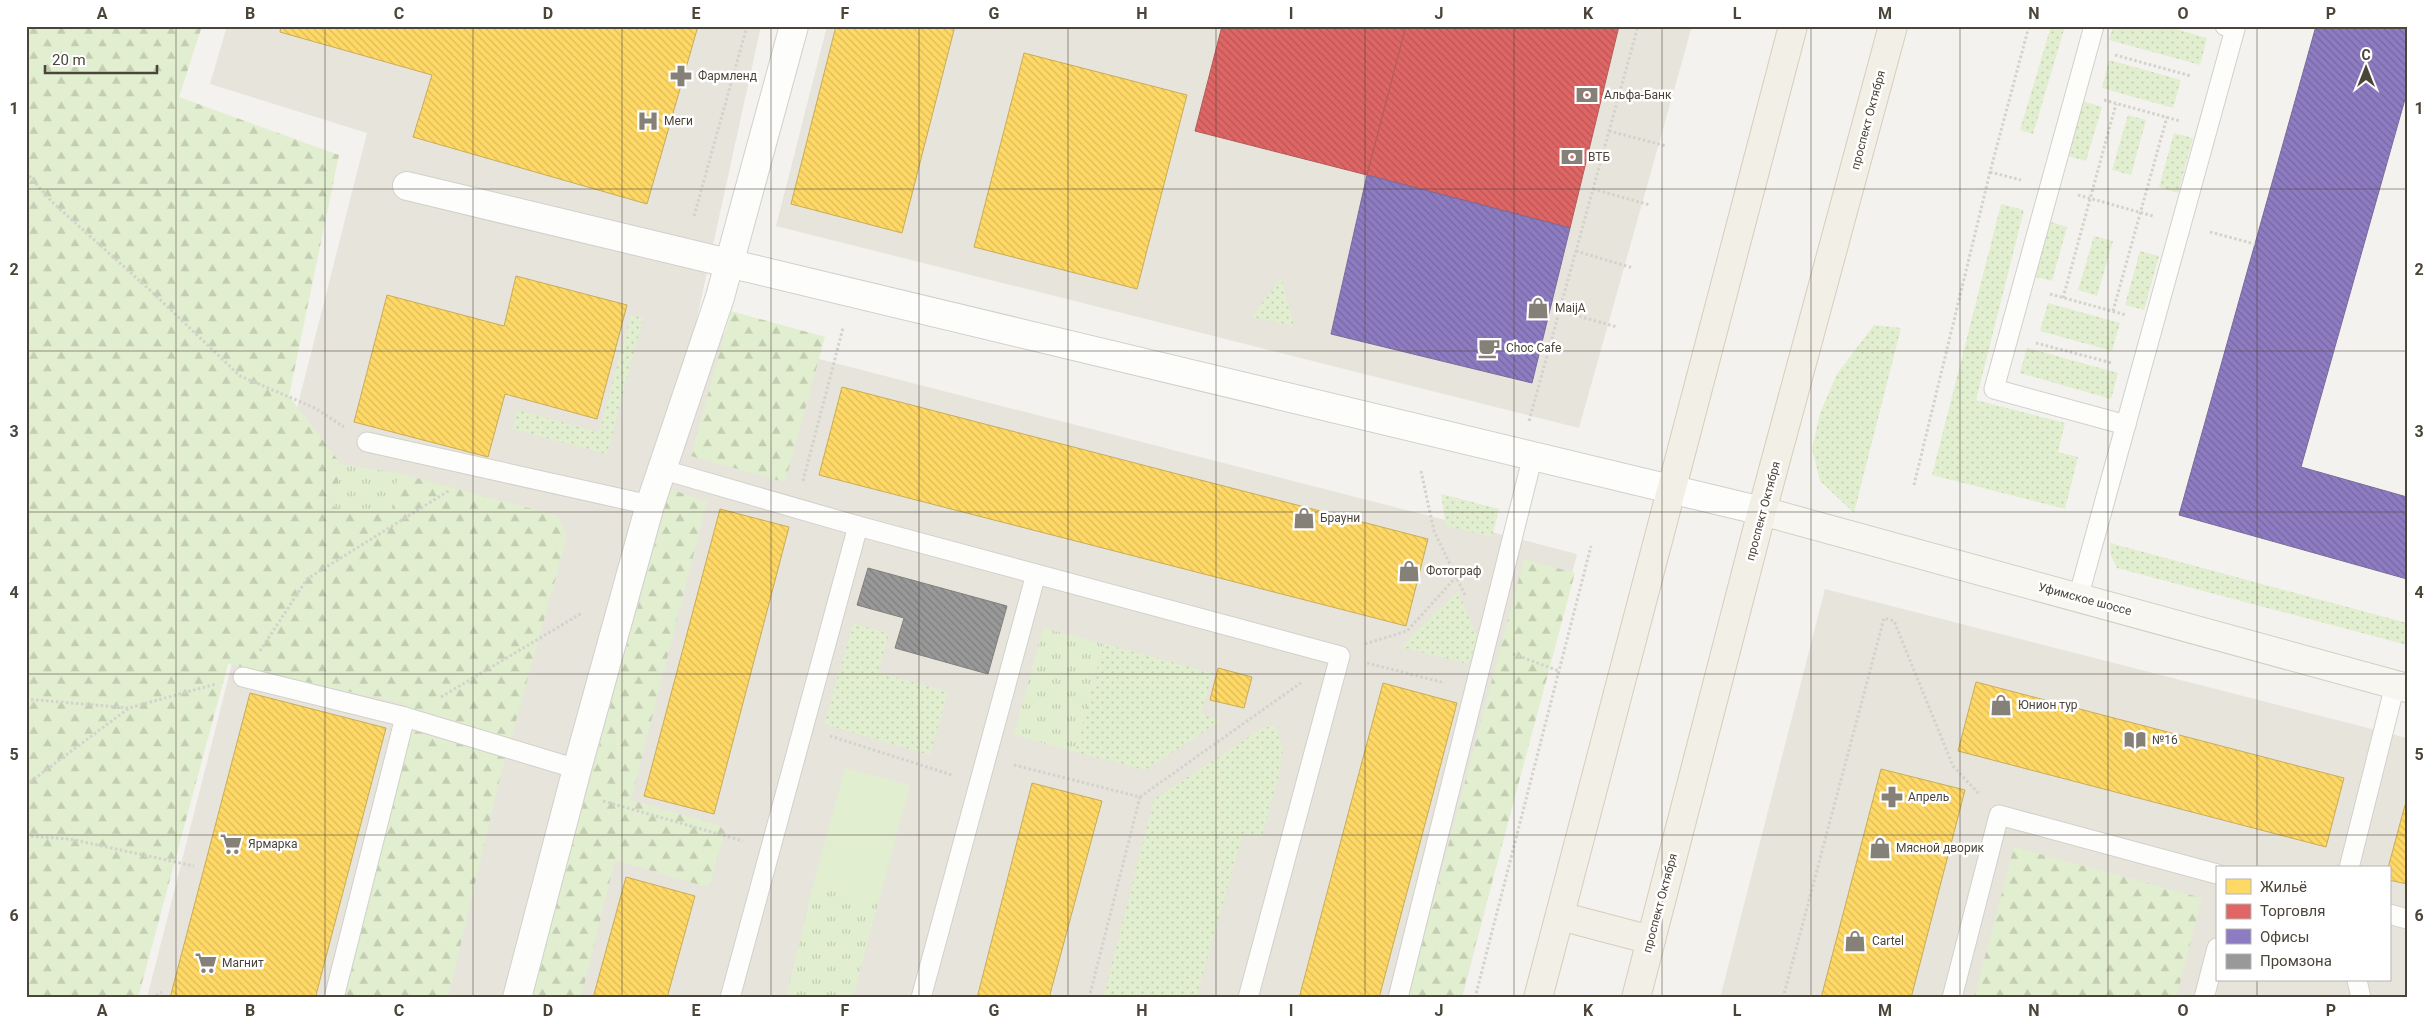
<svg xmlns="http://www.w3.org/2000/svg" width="2433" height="1024" font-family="Roboto,sans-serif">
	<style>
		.residential { fill: #e7e4dc; fill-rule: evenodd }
		.grass { fill: url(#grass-dots) }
		.forest { fill: url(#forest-firs) }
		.park { fill: url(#park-tufts) }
		.pitch { fill: #e1eecf }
		.homes { fill: url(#homes-back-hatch); stroke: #c9ac58 }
		.shops { fill: url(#shops-back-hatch); stroke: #b35c58 }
		.offices { fill: url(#offices-back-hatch); stroke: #7a6b9a }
		.industry { fill: url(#industry-back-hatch); stroke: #82807c }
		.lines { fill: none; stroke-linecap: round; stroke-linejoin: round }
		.lane-casing { stroke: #d2d0cb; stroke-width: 21 }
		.street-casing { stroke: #d2d0cb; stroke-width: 30 }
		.secondary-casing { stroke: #d3cfc5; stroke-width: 30 }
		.primary-casing { stroke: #d6cebb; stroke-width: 30 }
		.path { stroke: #d3d2cc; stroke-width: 3; stroke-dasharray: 2.5 2.5; stroke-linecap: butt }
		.lane { stroke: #fdfdfc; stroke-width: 19 }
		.street { stroke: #fdfdfc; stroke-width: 28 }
		.secondary { stroke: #f7f6f1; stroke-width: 28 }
		.primary { stroke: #f2efe6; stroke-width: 28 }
		.grid { fill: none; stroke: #4b4439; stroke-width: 1; stroke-opacity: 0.55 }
		.labels { text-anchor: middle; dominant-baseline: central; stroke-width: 5; stroke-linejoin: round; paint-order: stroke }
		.poi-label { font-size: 12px; fill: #4b4439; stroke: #fff; text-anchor: start }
		.street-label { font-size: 12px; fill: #4b4439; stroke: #fff }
		.neatline { fill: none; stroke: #4b4439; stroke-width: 2 }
		.grid-label { font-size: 16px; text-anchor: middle; font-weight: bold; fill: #4b4439 }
	</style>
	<defs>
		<pattern id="grass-dots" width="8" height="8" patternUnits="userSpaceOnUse" patternTransform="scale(1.25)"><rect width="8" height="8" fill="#e1eecf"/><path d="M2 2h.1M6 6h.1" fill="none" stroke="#c3cdb2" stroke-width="1.8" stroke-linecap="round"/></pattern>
		<pattern id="forest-firs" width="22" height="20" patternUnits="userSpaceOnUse" patternTransform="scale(1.25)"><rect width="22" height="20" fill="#e1eecf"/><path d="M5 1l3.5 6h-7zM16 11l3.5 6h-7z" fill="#c3cdb2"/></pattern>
		<pattern id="park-tufts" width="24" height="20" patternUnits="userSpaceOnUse" patternTransform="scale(1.25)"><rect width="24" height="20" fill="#e1eecf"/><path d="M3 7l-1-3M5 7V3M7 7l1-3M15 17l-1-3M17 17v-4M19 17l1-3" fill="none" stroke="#c3cdb2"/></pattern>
		<pattern id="homes-back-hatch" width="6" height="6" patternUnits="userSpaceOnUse" patternTransform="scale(1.25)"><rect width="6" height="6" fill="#ffd966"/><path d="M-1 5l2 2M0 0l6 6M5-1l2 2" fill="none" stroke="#dcbb59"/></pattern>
		<pattern id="shops-back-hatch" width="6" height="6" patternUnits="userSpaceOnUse" patternTransform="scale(1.25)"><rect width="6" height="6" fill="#e06666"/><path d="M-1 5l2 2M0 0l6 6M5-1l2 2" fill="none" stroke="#b85655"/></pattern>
		<pattern id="offices-back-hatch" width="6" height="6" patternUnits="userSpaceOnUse" patternTransform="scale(1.25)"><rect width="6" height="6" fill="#8e7cc3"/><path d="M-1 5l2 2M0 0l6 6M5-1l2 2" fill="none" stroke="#76679f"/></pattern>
		<pattern id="industry-back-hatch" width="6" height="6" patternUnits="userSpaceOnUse" patternTransform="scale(1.25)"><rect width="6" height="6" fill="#999"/><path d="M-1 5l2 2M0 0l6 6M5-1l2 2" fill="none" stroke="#7f7e7e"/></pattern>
	</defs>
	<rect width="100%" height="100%" fill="#f4f2ee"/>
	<g class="residential">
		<path d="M227,26H761L695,327L1577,554L1462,998H147L367,133L210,84Z"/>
		<path d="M827,26H1692L1579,428L776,226Z"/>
		<path d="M1825,589L2407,738V998H1720ZM2217,868H2389V980H2217Z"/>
	</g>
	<g class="grass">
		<path d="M2051,26H2065L2033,134L2020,130Z"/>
		<path d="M2113,26H2166L2207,38L2200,65L2109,40Z"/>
		<path d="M2109,60L2181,80L2173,108L2102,88Z"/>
		<path d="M2083,101L2102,107L2086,161L2068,156Z"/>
		<path d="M2128,115L2146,120L2131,175L2112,170Z"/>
		<path d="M2174,133L2193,138L2178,193L2159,187Z"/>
		<path d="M2001,204L2024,210L1976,400L2065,423L2058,452L2078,457L2065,509L1932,475Z"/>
		<path d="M2048,221L2067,227L2052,281L2032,276Z"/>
		<path d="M2094,236L2113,241L2097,296L2078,290Z"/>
		<path d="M2140,251L2159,256L2144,310L2125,305Z"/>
		<path d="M1281,278L1294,326L1252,317Z"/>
		<path d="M2048,303L2120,323L2112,351L2040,331Z"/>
		<path d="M631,315L643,318L607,454L512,429L517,410L599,432Z"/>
		<path d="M1874,325L1901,328L1854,513L1820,481L1812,449L1820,413L1837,374Z"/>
		<path d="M2027,348L2118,373L2111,399L2020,373Z"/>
		<path d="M1441,494L1499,509L1492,537L1446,526Z"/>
		<path d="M2110,543L2407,623V645L2117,568L2111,556Z"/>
		<path d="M1458,591L1478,639L1468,664L1401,647Z"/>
		<path d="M853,623L889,634L878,672L948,692L930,755L824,724Z"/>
		<path d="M1104,644L1213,673L1201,714L1222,720L1145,770L1075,752Z"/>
		<path d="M1276,726L1283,749L1278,779L1262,837L1243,834L1196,998H1103L1154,799L1262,728Z"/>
	</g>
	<g class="forest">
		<path d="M26,26H202L179,97L339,155L289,396L341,464L334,507L391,516L398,473L558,516L567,537L499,782L448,998H344L407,744L404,704L228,664L138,998H26Z"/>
		<path d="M731,311L825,337L785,482L691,456Z"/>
		<path d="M670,489L707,502L631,800L719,825L725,832L710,884L703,886L615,860L581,998H530Z"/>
		<path d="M1524,559L1575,573L1461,998H1408Z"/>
		<path d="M2014,847L2202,898L2176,998H1974Z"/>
	</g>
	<g class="park">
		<path d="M341,464L398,473L391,516L334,507Z"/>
		<path d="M1043,628L1104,644L1075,752L1014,735Z"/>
		<path d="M813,885L878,903L853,998H786Z"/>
	</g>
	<path class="pitch" d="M845,768L910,785L878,903L813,885Z"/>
	<g class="homes">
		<path d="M281,26H698L647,204L413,137L432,75L280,32Z"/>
		<path d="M836,26H955L902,233L791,204Z"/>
		<path d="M1024,53L1187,95L1137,289L974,247Z"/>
		<path d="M516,276L627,305L597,419L505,394L488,457L354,422L387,295L504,326Z"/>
		<path d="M842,387L1428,539L1406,626L819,475Z"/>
		<path d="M720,509L789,527L714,814L644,796Z"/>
		<path d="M1218,668L1252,677L1244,708L1210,700Z"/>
		<path d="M1976,682L2344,778L2326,847L1958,751Z"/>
		<path d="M1383,683L1457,703L1379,998H1299Z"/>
		<path d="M250,693L386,728L316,995L315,998H170Z"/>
		<path d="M1881,769L1965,790L1911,998H1821Z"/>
		<path d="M1032,783L1102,801L1049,998H977Z"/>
		<path d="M2405,805H2407V884L2389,880L2388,868Z"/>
		<path d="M626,877L695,896L667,998H593Z"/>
	</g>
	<g class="shops">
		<path d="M1222,26H1406L1367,175L1195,131Z"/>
		<path d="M1406,26H1619L1570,228L1367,175Z"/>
	</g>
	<g class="offices">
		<path d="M2316,26H2407V92L2301,467L2407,497V579L2179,515Z"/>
		<path d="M1367,175L1570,228L1532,383L1331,334Z"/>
	</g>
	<path class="industry" d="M868,568L1007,606L988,674L895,648L904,618L857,605Z"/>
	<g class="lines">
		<g class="lane-casing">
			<g id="lane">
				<path d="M2094,26L1994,389L2126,425"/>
				<path d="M367,442L650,505"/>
				<path d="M664,470L858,526L1340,656L1248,998"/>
				<path d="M2078,598L2235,29L2225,26"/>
				<path d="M243,677L405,717L577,769"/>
				<path d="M2349,868L2395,685"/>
				<path d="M2389,914L2407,919"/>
				<path d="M2357,980L2361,998"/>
				<path d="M334,998L405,717"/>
				<path d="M730,998L858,526"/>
				<path d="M921,998L1036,574"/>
				<path d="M1398,998L1533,455"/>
				<path d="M1952,998L1999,815L2217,874"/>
				<path d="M2204,998L2217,948"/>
			</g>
		</g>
		<g class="street-casing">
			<g id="street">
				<path d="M407,186L1762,511"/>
				<path d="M517,998L577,769L650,505L720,297L794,26"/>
			</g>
		</g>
		<g class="secondary-casing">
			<path id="secondary" d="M1762,511L2407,688"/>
		</g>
		<g class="primary-casing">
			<g id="primary">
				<path d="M1560,916L1651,940"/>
				<path d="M1538,998L1793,26"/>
				<path d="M1636,998L1762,511L1893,26"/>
			</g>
		</g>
		<g class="path">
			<path d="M2115,55L2191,76"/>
			<path d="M2104,100L2180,121"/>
			<path d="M1609,131L1666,146"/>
			<path d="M26,172L52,202L151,291L240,376L315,408L344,427"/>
			<path d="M1990,172L2021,180"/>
			<path d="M1593,189L1650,205"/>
			<path d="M2078,195L2153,216"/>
			<path d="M694,216L747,26"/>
			<path d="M2210,232L2255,244"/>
			<path d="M1576,251L1633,268"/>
			<path d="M2050,294L2126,315"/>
			<path d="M2063,298L2116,104"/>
			<path d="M1560,311L1617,327"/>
			<path d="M2113,311L2167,117"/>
			<path d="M2036,343L2112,363"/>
			<path d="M1529,421L1638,26"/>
			<path d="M1421,471L1434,531L1466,597"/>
			<path d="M803,481L843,328"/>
			<path d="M1914,485L1990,172L2029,26"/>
			<path d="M1365,644L1407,631L1457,576L1475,567"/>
			<path d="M260,651L307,579L450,490"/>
			<path d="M1513,654L1559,671"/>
			<path d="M1367,663L1445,683"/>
			<path d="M441,697L582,613"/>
			<path d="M26,699L128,708"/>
			<path d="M830,736L952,775"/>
			<path d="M1014,765L1140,797L1302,682"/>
			<path d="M26,785L129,708L216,684"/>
			<path d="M603,801L743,841"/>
			<path d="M26,836L70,839L194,866"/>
			<path d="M152,998L162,992"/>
			<path d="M1089,998L1140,797"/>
			<path d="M1475,998L1591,546"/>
			<path d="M1783,998L1884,618L1894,621L1953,766L1979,794"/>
		</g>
		<use href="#lane" class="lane"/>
		<use href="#street" class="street"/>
		<use href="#secondary" class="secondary"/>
		<use href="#primary" class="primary"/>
	</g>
	<path class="grid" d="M176,26V998M325,26V998M473,26V998M622,26V998M771,26V998M919,26V998M1068,26V998M1216,26V998M1365,26V998M1514,26V998M1662,26V998M1811,26V998M1960,26V998M2108,26V998M2257,26V868M26,189H2407M26,351H2407M26,512H2407M26,674H2407M26,835H2407M2257,980V998"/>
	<defs>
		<g id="pharmacy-bare" transform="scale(1.725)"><path d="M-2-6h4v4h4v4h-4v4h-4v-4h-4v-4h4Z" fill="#868178" stroke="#fff" stroke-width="2.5" paint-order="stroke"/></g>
		<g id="bank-bare" transform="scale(1.725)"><path d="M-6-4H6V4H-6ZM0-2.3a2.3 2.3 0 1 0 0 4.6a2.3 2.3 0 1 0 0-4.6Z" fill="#868178" stroke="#fff" stroke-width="2.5" paint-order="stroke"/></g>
		<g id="hospital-bare" transform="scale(1.725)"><path d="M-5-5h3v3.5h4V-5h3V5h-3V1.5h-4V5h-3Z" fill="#868178" stroke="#fff" stroke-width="2.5" paint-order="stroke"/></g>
		<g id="shop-bare" transform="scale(1.725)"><path d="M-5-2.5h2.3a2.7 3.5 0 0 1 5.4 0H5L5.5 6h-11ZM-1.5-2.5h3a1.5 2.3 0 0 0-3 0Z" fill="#868178" stroke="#fff" stroke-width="2.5" paint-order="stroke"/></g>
		<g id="cafe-bare" transform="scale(1.725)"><path d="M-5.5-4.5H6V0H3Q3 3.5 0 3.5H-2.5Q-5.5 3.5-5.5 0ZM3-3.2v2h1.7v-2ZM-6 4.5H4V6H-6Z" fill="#868178" stroke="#fff" stroke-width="2.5" paint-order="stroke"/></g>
		<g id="library-bare" transform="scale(1.725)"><path d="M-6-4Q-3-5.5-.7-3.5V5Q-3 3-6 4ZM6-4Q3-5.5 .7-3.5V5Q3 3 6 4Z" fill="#868178" stroke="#fff" stroke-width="2.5" paint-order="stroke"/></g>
		<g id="supermarket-bare" transform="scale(1.725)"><path d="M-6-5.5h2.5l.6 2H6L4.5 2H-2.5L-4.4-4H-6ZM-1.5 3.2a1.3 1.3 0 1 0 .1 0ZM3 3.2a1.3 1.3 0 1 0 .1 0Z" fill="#868178" stroke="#fff" stroke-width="2.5" paint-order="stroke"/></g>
	</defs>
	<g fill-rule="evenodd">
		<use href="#pharmacy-bare" x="681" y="76"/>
		<use href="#bank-bare" x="1587" y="95"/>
		<use href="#hospital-bare" x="648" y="121"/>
		<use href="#bank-bare" x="1572" y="157"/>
		<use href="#shop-bare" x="1538" y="308"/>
		<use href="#cafe-bare" x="1489" y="348"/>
		<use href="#shop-bare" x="1304" y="518"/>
		<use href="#shop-bare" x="1409" y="571"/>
		<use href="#shop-bare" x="2001" y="705"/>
		<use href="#library-bare" x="2135" y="740"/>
		<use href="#pharmacy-bare" x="1892" y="797"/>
		<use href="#supermarket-bare" x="231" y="844"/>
		<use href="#shop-bare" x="1880" y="848"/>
		<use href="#shop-bare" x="1855" y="941"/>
		<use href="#supermarket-bare" x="206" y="963"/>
	</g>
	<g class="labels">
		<g class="poi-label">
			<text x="698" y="76">Фармленд</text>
			<text x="1604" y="95">Альфа-Банк</text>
			<text x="664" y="121">Меги</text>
			<text x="1588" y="157">ВТБ</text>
			<text x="1555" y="308">MaijA</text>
			<text x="1506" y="348">Choc Cafe</text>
			<text x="1320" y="518">Брауни</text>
			<text x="1426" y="571">Фотограф</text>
			<text x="2018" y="705">Юнион тур</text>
			<text x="2152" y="740">№16</text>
			<text x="1908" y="797">Апрель</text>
			<text x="248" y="844">Ярмарка</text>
			<text x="1896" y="848">Мясной дворик</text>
			<text x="1872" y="941">Cartel</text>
			<text x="222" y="963">Магнит</text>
		</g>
		<g class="street-label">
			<text transform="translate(1868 120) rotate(-75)">проспект Октября</text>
			<text transform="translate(1763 511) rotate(-75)">проспект Октября</text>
			<text transform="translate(2085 599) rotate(15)">Уфимское шоссе</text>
			<text transform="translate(1660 903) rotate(-75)">проспект Октября</text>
		</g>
	</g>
	<rect width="2433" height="1024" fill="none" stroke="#ffffff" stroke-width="55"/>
	<rect x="2216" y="866" width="175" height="115" fill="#ffffff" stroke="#b7b4b0"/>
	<rect x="2226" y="879" width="25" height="15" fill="#ffd966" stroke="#b7b4b0"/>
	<text x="2260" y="892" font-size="15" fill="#4b4439">Жильё</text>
	<rect x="2226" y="904" width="25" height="15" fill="#e06666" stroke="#b7b4b0"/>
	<text x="2260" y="916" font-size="15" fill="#4b4439">Торговля</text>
	<rect x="2226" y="929" width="25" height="15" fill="#8e7cc3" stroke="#b7b4b0"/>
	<text x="2260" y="942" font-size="15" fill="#4b4439">Офисы</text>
	<rect x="2226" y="954" width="25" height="15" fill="#999999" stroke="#b7b4b0"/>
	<text x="2260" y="966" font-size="15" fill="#4b4439">Промзона</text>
	<g transform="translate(2366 68)" stroke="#ffffff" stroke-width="4" paint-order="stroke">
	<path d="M0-4L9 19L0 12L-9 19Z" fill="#4b4439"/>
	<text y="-8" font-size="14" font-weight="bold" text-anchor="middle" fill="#4b4439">С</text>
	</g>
	<path d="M45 65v8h112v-8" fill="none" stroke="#4b4439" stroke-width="2.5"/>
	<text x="52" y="65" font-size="15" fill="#4b4439" stroke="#ffffff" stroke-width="4" paint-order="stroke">20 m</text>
	<rect x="28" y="28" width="2378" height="968" class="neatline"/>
	<g class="grid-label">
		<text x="102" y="19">A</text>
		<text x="250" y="19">B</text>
		<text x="399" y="19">C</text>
		<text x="548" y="19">D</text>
		<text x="696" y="19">E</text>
		<text x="845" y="19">F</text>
		<text x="994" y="19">G</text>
		<text x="1142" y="19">H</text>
		<text x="1291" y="19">I</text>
		<text x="1439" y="19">J</text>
		<text x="1588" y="19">K</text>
		<text x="1737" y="19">L</text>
		<text x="1885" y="19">M</text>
		<text x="2034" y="19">N</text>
		<text x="2183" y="19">O</text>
		<text x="2331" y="19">P</text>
		<text x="14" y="114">1</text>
		<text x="2419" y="114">1</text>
		<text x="14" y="275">2</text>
		<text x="2419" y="275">2</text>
		<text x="14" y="437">3</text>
		<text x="2419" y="437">3</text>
		<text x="14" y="598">4</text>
		<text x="2419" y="598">4</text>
		<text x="14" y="760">5</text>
		<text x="2419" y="760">5</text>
		<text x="14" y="921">6</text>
		<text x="2419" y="921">6</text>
		<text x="102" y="1016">A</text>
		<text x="250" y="1016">B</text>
		<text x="399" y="1016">C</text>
		<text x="548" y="1016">D</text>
		<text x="696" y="1016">E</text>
		<text x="845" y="1016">F</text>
		<text x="994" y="1016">G</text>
		<text x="1142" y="1016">H</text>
		<text x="1291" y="1016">I</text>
		<text x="1439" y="1016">J</text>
		<text x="1588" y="1016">K</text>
		<text x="1737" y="1016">L</text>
		<text x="1885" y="1016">M</text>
		<text x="2034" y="1016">N</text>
		<text x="2183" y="1016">O</text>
		<text x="2331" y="1016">P</text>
	</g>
</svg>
